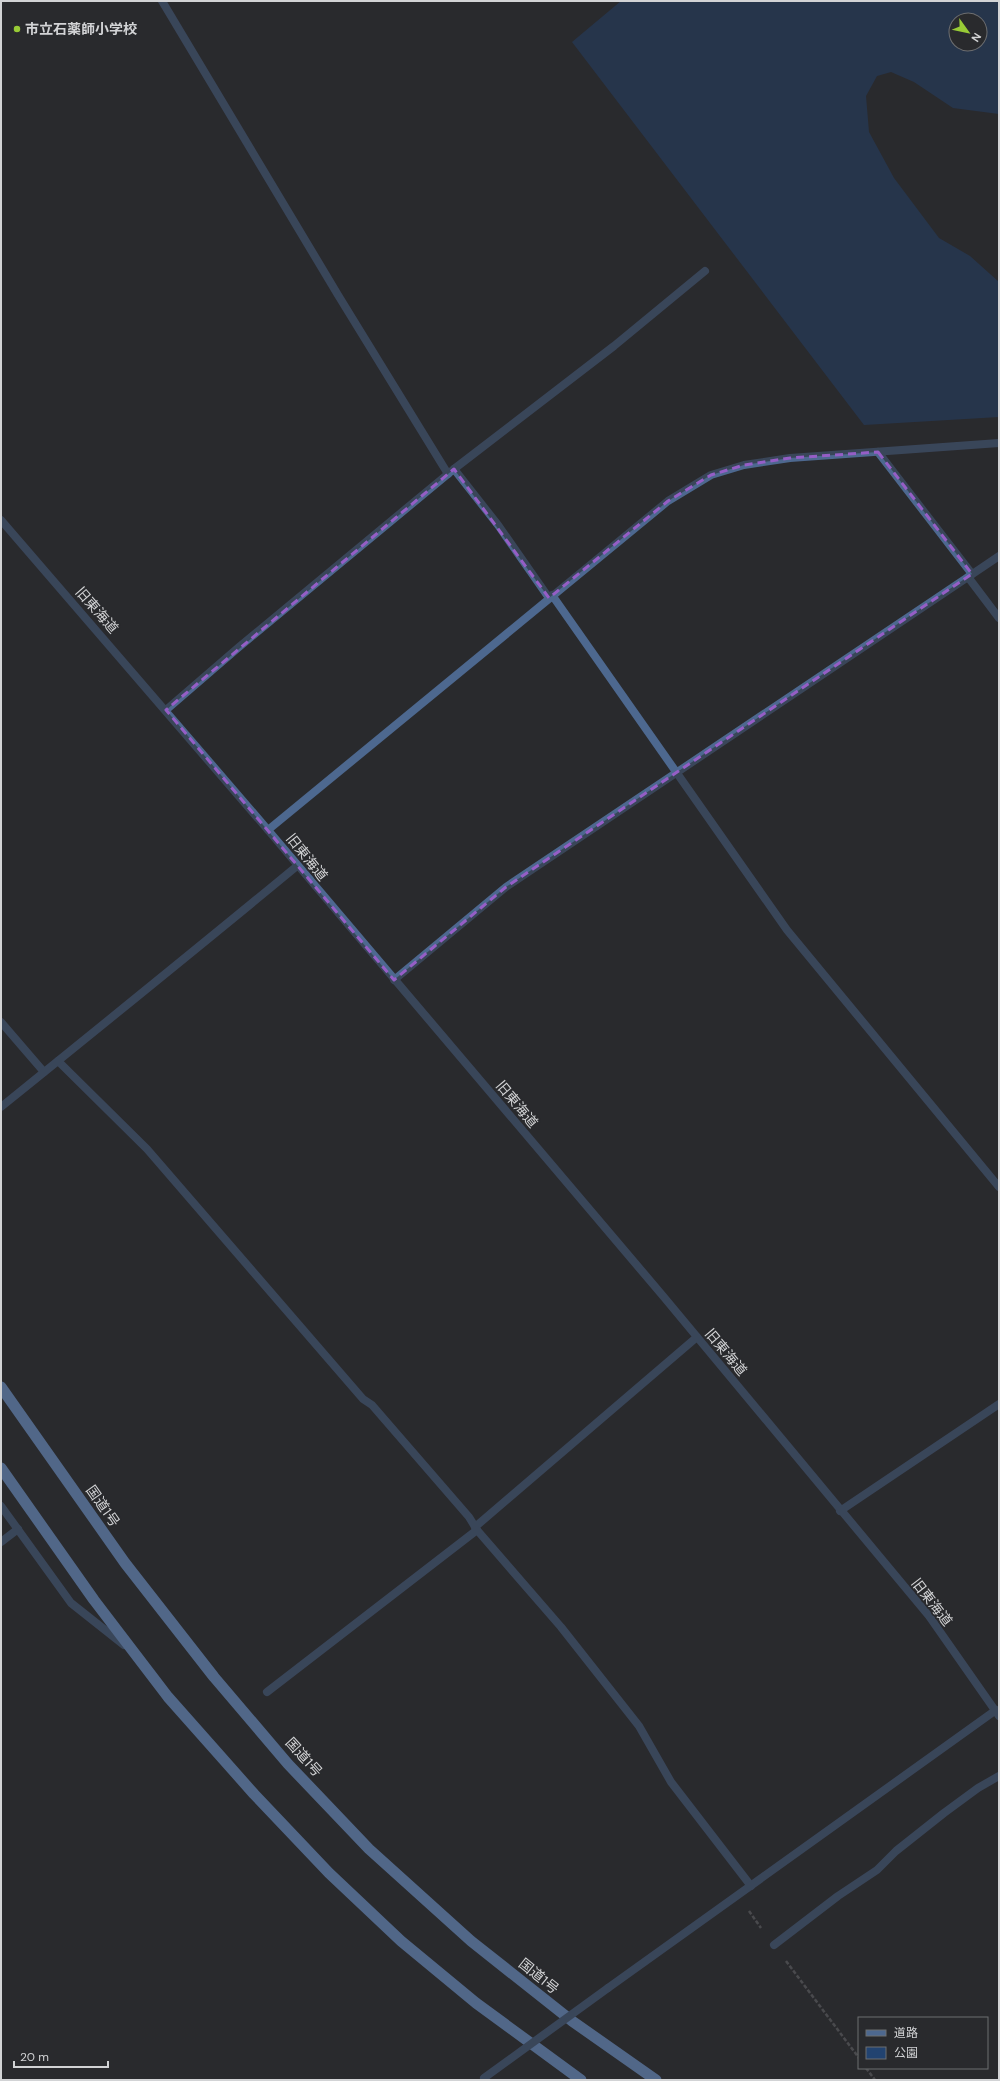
<svg xmlns="http://www.w3.org/2000/svg" width="1000" height="2081" font-family="'DM Sans','Noto Sans JP',sans-serif">
	<style>
		.green { fill: #224370; fill-rule: evenodd }
		.lines { fill: none; stroke-linecap: round; stroke-linejoin: round }
		.path { stroke: #707174; stroke-width: 2.5; stroke-dasharray: 4 2; stroke-linecap: butt }
		.service { stroke: #4d688f; stroke-width: 8 }
		.minor { stroke: #4d688f; stroke-width: 8 }
		.trunk { stroke: #80b2f6; stroke-width: 11 }
		.minor-bridge { stroke: #4d688f; stroke-width: 8 }
		.marked { fill: none; stroke: #955ec6; stroke-width: 3; stroke-dasharray: 8 5; stroke-linejoin: round }
		.poi-dot { fill: #98cb36; stroke: #292a2d; stroke-width: 1.5 }
		.labels { text-anchor: middle; dominant-baseline: central; stroke-width: 3.5; stroke-linejoin: round; paint-order: stroke }
		.poi-label { font-size: 14px; font-weight: bold; fill: #d2d3d5; stroke: #292a2d; text-anchor: start }
		.street-label { font-size: 14px; fill: #d2d3d5; stroke: #292a2d }
	</style>
	<rect width="100%" height="100%" fill="#292a2d"/>
	<path class="green" d="M621,1H999V114L953,108L914,82L891,72L877,76L866,96L869,132L894,178L939,238L970,256L999,282V417L864,425L572,42ZM956,20H980V44H956Z"/>
	<g class="lines">
		<g class="path">
			<path d="M749,1911L761,1928"/>
			<path d="M786,1961L859,2058"/>
			<path d="M866,2068L875,2080"/>
		</g>
		<g class="service">
			<path d="M1,1022L44,1072"/>
			<path d="M475,1527L697,1337"/>
			<path d="M774,1945L838,1896L877,1870L896,1851L944,1813L978,1788L999,1776"/>
		</g>
		<g class="minor">
			<path d="M162,1L338,295L448,474"/>
			<path d="M878,452L972,574"/>
			<path d="M454,469L498,525L549,598"/>
			<path d="M1,520L268,830L663,1296L929,1616L999,1716"/>
			<path d="M999,556L968,577L999,618"/>
			<path d="M552,595L787,930L999,1187"/>
			<path d="M166,710L239,647L454,469L614,346L705,271"/>
			<path d="M268,830L668,501L711,475L744,465L790,458L999,443"/>
			<path d="M394,980L506,887L968,577"/>
			<path d="M58,1061L147,1149L363,1399L372,1405L469,1517L477,1530L561,1627L639,1726L671,1782L751,1886"/>
			<path d="M1,1107C100,1027 199,947 297,866"/>
			<path d="M1,1506L71,1603L124,1645"/>
			<path d="M840,1511L999,1404"/>
			<path d="M1,1542L18,1529"/>
			<path d="M267,1692L477,1530"/>
			<path d="M608,1988L996,1710"/>
		</g>
		<g class="trunk">
			<path d="M1,1387L125,1563L214,1677L288,1764L369,1849L471,1941L572,2021L656,2080"/>
			<path d="M1,1468L94,1600L168,1697L254,1794L329,1873L401,1941L476,2003L581,2080"/>
		</g>
		<path class="minor-bridge" d="M484,2078L608,1988"/>
	</g>
	<path d="M0 0H1000V2081H0ZM878,452L972,574L506,887L394,980L166,710L454,469L549,598L668,501L711,475L744,465L790,458Z" fill="#292a2d" fill-opacity=".55" fill-rule="evenodd"/>
	<path class="marked" d="M878,452L972,574L506,887L394,980L166,710L454,469L549,598L668,501L711,475L744,465L790,458Z"/>
	<circle class="poi-dot" cx="17" cy="29" r="4"/>
	<g class="labels">
		<g class="poi-label">
			<text x="25" y="29">市立石薬師小学校</text>
		</g>
		<g class="street-label">
			<text transform="translate(97 610) rotate(49)">旧東海道</text>
			<text transform="translate(307 857) rotate(51)">旧東海道</text>
			<text transform="translate(517 1104) rotate(50)">旧東海道</text>
			<text transform="translate(726 1352) rotate(50)">旧東海道</text>
			<text transform="translate(103 1506) rotate(55)">国道1号</text>
			<text transform="translate(932 1602) rotate(52)">旧東海道</text>
			<text transform="translate(304 1757) rotate(48)">国道1号</text>
			<text transform="translate(539 1976) rotate(39)">国道1号</text>
		</g>
	</g>
	<rect width="1000" height="2081" fill="none" stroke="#d2d3d5" stroke-width="4"/>
	<rect x="858" y="2017" width="130" height="52" fill="#292a2d" stroke="#6d6e70"/>
	<rect x="866" y="2030" width="20" height="6" fill="#4d688f" stroke="#6d6e70"/>
	<text x="894" y="2037" font-size="12" fill="#d2d3d5">道路</text>
	<rect x="866" y="2047" width="20" height="12" fill="#224370" stroke="#6d6e70"/>
	<text x="894" y="2057" font-size="12" fill="#d2d3d5">公園</text>
	<g transform="translate(968 32) rotate(123)"><circle r="19" fill="#292a2d" stroke="#6d6e70"/>
	<path d="M0-3L7 15L0 10L-7 15Z" fill="#98cb36"/>
	<text y="-6" font-size="11" font-weight="bold" text-anchor="middle" fill="#d2d3d5">N</text>
	</g>
	<path d="M14 2061v6h94v-6" fill="none" stroke="#d2d3d5" stroke-width="2"/>
	<text x="20" y="2061" font-size="12" fill="#d2d3d5" stroke="#292a2d" stroke-width="3" paint-order="stroke">20 m</text>
</svg>
